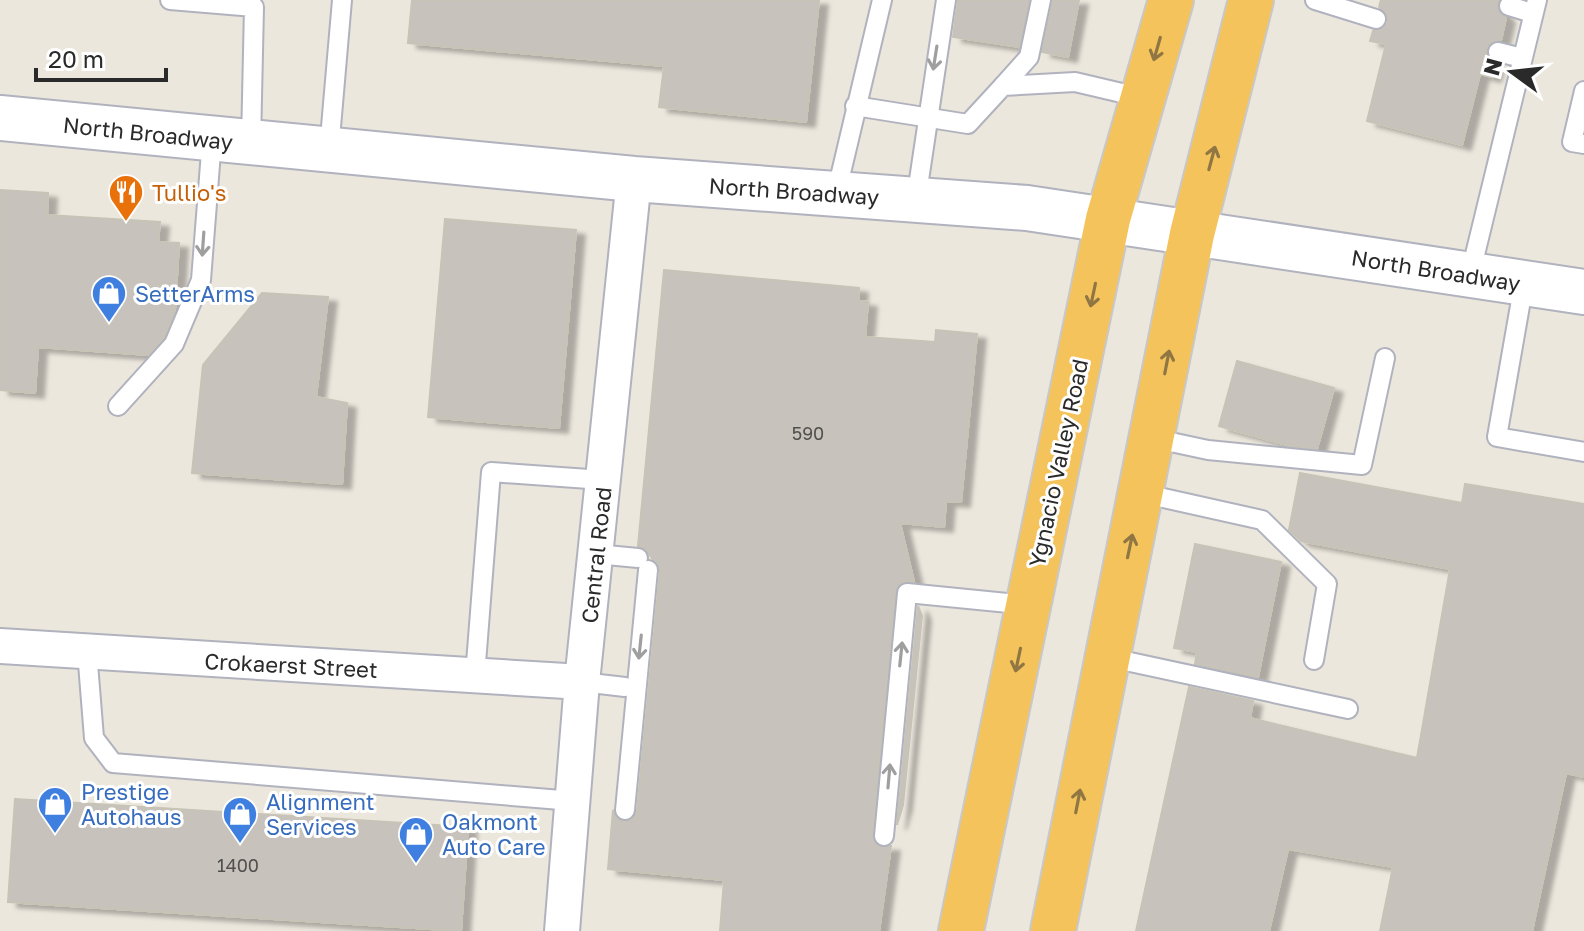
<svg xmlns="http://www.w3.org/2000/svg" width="1584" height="931" font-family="'Golos Text',sans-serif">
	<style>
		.building { fill: #c7c3bc; stroke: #c7c3b6; stroke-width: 2; filter: url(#shadow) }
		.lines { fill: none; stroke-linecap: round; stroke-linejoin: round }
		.service-casing { stroke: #b0b2be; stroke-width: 22 }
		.minor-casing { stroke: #b0b2be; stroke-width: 38 }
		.tertiary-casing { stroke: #b0b2be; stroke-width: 48 }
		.trunk-casing { stroke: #c8c8c8; stroke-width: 48 }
		.service { stroke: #fff; stroke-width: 18 }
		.minor { stroke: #fff; stroke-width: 34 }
		.tertiary { stroke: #fff; stroke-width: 44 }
		.trunk { stroke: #f4c35c; stroke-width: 44 }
		.oneway { stroke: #8f7643 }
		.oneway2 { stroke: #9f9f9f }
		.labels { text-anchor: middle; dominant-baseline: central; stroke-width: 6; stroke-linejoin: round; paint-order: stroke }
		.number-label { font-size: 18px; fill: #51504e }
		.street-label { font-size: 22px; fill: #2a2a2a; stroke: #fff }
		.food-label { font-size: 22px; fill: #c56008; stroke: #fff; text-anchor: start }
		.shop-label { font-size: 22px; fill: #366cbe; stroke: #fff; text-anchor: start }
	</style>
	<defs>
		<filter id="shadow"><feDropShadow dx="9" dy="5" stdDeviation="2" flood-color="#0004"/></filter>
	</defs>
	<rect width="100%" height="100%" fill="#ece7dd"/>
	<g class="building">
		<path d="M412,0H819L806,122L659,107L664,66L408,43Z"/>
		<path d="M958,0H1029L1019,47L953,37Z"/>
		<path d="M1053,0H1079L1068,57L1042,52Z"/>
		<path d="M1381,0H1499L1498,9L1506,18L1501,40L1490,43L1486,50L1489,60L1495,64L1492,77L1480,74L1462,145L1367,121L1386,44L1370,41L1373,31L1384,28L1388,22L1385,12L1379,7Z"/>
		<path d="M0,190L48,193L47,215L160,222L158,242L179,243L175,310L164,337L148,355L38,347L35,393L0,390Z"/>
		<path d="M445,219L576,230L559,428L428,417Z"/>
		<path d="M664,270L859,288L858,301L868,302L865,337L935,342L936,330L977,334L961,502L946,501L944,527L900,523L914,582H901L895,592L872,835L878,846H891L879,931H720L724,880L608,869L613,810L617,819L625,822L634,818L637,811L660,571L646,549L638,546Z"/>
		<path d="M262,293L328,297L316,397L347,403L342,484L192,473L203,365Z"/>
		<path d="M1237,361L1334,388L1317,449L1291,446L1219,426Z"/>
		<path d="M1300,473L1462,503L1465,484L1584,504V777L1566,773L1532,931H1380L1393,867L1288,849L1269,931H1136L1189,687L1253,701L1250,718L1417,758L1450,569L1301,541L1289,530Z"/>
		<path d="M1195,544L1281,562L1258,677L1195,664L1197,652L1174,648Z"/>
		<path d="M918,606L922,616L903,805L897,825Z"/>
		<path d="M15,799L468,827L461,931L8,902Z"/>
	</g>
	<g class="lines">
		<g class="service-casing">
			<g id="service">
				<path d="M170,0L254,7L251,143"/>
				<path d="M1315,0L1376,19"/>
				<path d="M1509,6L1532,13"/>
				<path d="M1498,52L1522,58"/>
				<path d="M1003,86L1029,57L1041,0"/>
				<path d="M1584,91L1572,142L1584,144"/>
				<path d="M855,106L968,124L1003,86L1075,82L1143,98"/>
				<path d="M329,150L342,0"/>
				<path d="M836,194L882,0"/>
				<path d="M916,200L946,0"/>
				<path d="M1470,275L1537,0"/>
				<path d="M1524,283L1497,437L1584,452"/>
				<path d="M118,406L174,344L201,280L212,139"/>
				<path d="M1152,438L1208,450L1362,465L1385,358"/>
				<path d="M1141,493L1262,520L1327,584L1314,660"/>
				<path d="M596,554L638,558"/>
				<path d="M87,651L94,738L113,763L573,801"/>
				<path d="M1107,657L1348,709"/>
				<path d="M475,676L491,472L603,480"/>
				<path d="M582,682L625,687"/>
				<path d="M625,810L648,570"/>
				<path d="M884,836L907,593L1028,605"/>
			</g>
		</g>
		<g class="minor-casing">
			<g id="minor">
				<path d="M0,646L582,682"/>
				<path d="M562,931L582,682L634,179"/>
			</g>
		</g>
		<g class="tertiary-casing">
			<path id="tertiary" d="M0,118L634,179L1027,208L1584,292"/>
		</g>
		<g class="trunk-casing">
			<g id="trunk">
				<path d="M961,931L1108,219L1171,0"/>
				<path d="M1053,931L1192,234L1251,0"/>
			</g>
		</g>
		<use href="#service" class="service"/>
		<use href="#minor" class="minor"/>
		<use href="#tertiary" class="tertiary"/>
		<use href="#trunk" class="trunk"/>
	</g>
	<defs><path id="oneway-shaft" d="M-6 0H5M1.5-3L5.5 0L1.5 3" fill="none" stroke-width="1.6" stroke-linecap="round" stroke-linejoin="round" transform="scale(2)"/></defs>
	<g class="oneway">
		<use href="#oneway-shaft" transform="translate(1157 49) rotate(106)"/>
		<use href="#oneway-shaft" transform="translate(1212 158) rotate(-75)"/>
		<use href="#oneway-shaft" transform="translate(1093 295) rotate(102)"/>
		<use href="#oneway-shaft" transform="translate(1167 362) rotate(-79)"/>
		<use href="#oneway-shaft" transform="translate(1130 546) rotate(-78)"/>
		<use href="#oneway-shaft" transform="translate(1018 660) rotate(102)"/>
		<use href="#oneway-shaft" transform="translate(1078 801) rotate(-79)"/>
	</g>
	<g class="oneway2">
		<use href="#oneway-shaft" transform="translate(935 58) rotate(99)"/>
		<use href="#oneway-shaft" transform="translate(203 244) rotate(94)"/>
		<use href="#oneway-shaft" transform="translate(640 647) rotate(96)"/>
		<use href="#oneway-shaft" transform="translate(901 654) rotate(-84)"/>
		<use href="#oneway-shaft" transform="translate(889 776) rotate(-85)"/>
	</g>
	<defs>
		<g id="restaurant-pin" transform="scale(1.8)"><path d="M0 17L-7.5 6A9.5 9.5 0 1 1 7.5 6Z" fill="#e8710a" stroke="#fff"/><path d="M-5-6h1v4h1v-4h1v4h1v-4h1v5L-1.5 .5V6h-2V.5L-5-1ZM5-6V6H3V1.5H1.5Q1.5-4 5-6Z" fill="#fff"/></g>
		<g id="shop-pin" transform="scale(1.8)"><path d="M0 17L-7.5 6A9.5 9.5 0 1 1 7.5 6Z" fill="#3f7fe0" stroke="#fff"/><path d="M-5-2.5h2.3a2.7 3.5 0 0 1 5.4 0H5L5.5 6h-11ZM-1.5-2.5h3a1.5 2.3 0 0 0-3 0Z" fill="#fff"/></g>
	</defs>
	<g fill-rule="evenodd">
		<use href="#restaurant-pin" x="126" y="192"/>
		<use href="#shop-pin" x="109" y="293"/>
		<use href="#shop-pin" x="55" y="804"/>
		<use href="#shop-pin" x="240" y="814"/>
		<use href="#shop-pin" x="416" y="834"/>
	</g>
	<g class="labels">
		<g class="number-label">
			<text x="808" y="433">590</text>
			<text x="238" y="865">1400</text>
		</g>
		<g class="street-label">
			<text transform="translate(148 133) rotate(6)">North Broadway</text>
			<text transform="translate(794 191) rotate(4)">North Broadway</text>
			<text transform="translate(1436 270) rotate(9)">North Broadway</text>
			<text transform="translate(1058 463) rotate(-78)">Ygnacio Valley Road</text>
			<text transform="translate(596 555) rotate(-84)">Central Road</text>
			<text transform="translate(291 665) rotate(3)">Crokaerst Street</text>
		</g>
		<g class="food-label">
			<text x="152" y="192">Tullio's</text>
		</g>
		<g class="shop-label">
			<text x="135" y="293">SetterArms</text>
			<text x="81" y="791">Prestige<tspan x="81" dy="25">Autohaus</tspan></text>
			<text x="266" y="801">Alignment<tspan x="266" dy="25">Services</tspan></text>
			<text x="442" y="821">Oakmont<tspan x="442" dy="25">Auto Care</tspan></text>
		</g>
	</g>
	<g transform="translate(1512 72) rotate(285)" stroke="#ffffff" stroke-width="6" paint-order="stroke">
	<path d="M0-6L14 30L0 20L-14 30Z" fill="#2a2a2a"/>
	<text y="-12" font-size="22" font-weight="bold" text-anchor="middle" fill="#2a2a2a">N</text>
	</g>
	<path d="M36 68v12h130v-12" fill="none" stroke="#2a2a2a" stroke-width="4"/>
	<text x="48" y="68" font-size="24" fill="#2a2a2a" stroke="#ffffff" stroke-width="6" paint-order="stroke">20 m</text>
</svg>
